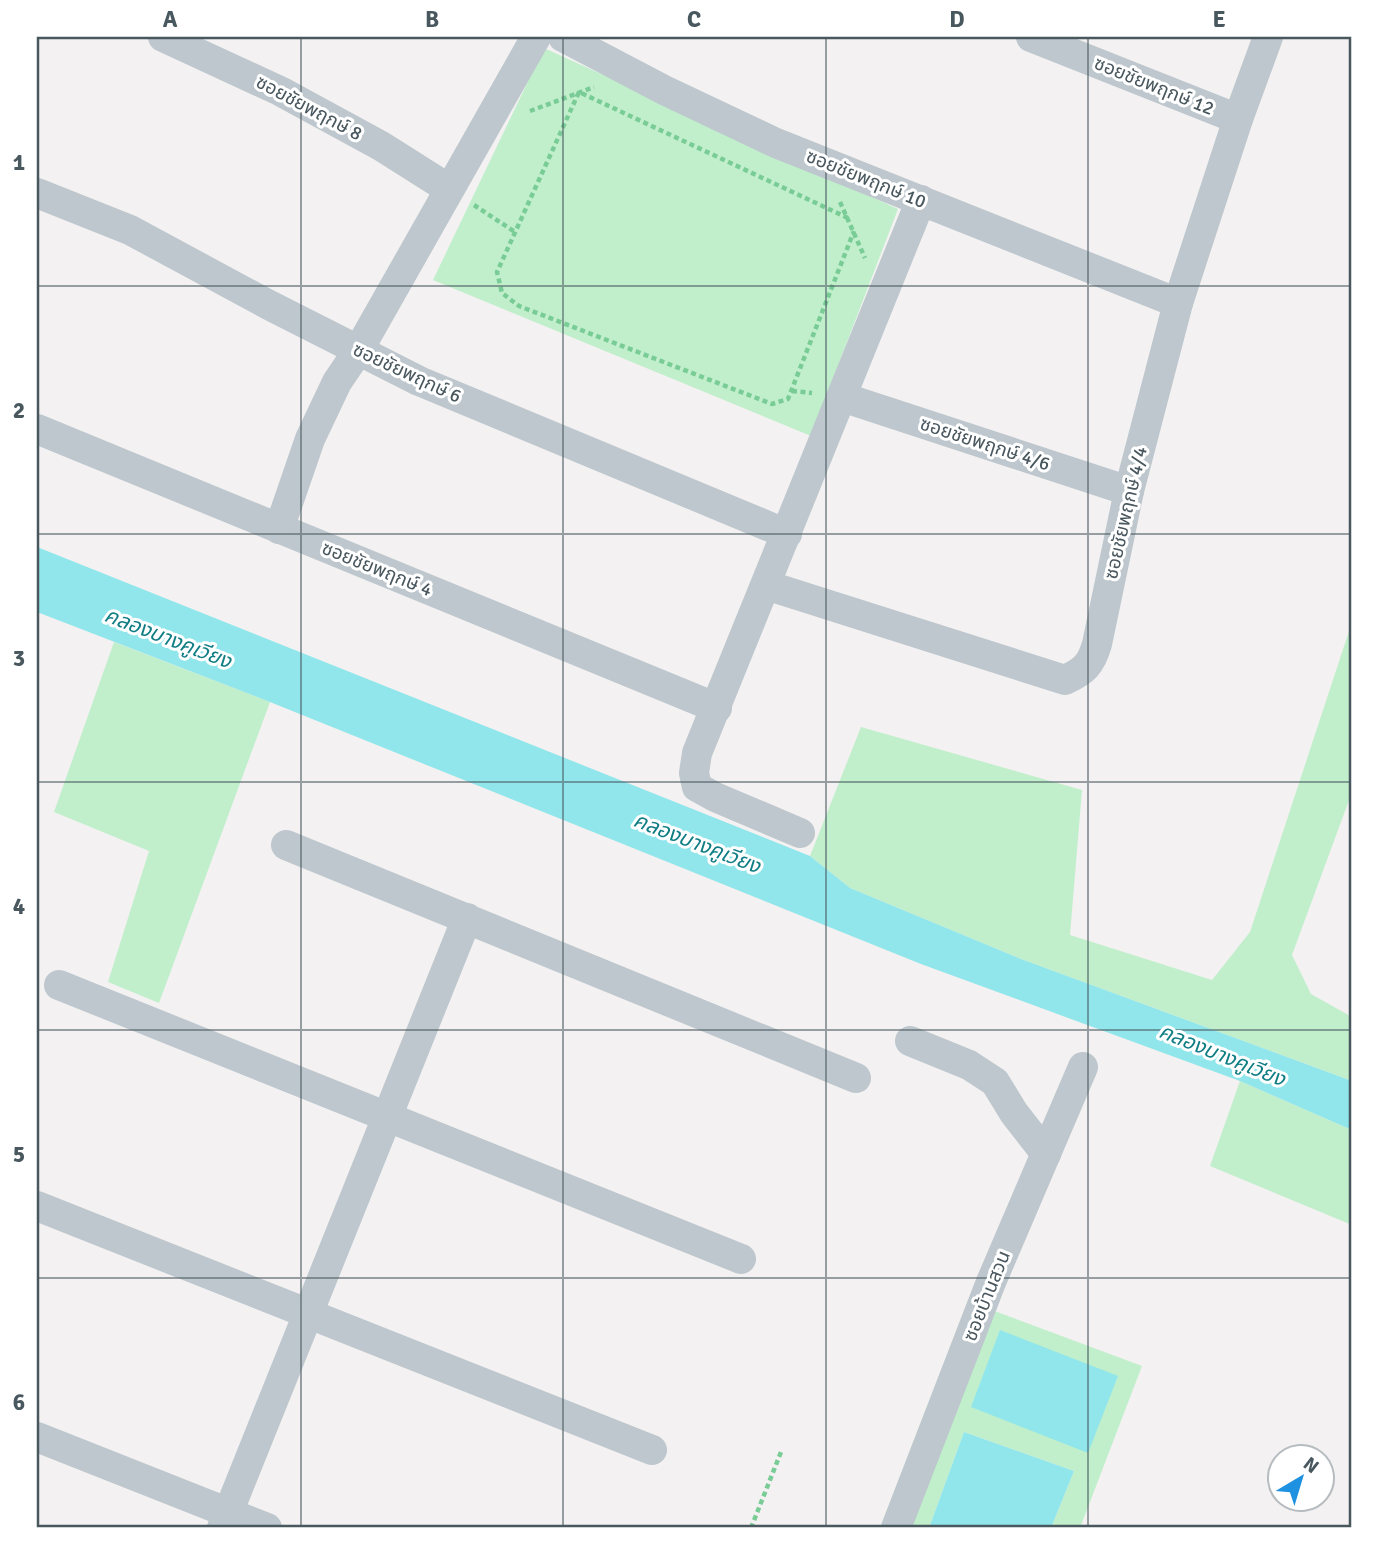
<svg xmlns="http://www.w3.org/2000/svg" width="1389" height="1565" font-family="Signika,'Noto Sans Thai',sans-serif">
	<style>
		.green { fill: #c1efcc }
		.water { fill: #90e6ea }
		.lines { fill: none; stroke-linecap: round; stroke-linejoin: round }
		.path { stroke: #7acc97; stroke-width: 4.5; stroke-dasharray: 5 3.5; stroke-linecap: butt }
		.minor { stroke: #bdc7cd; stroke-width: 30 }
		.grid { fill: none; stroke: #49575e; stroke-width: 2; stroke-opacity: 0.55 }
		.labels { text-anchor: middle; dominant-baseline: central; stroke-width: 6; stroke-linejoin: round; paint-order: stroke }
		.street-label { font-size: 19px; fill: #49575e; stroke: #fff }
		.water-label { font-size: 21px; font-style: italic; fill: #107e84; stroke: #fff }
		.neatline { fill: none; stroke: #49575e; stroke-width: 2.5 }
		.grid-label { font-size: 23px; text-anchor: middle; font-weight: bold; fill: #49575e }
	</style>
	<rect width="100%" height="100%" fill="#f3f1f1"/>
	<g class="green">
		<path d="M544,48L898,209L811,436L433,280Z"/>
		<path d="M1352,622V792L1292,955L1311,994L1352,1017V1081L1021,959L850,888L810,856L861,727L1082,790L1070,935L1212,980L1250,932Z"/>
		<path d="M114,642L270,702L159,1003L108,982L149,851L54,812Z"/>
		<path d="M1240,1081L1352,1130V1225L1210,1166Z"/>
		<path d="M968,1301L1142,1366L1080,1528H1051L1074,1471L964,1432L929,1528H880Z"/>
	</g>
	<g class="water">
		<path d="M37,547L810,856L850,888L1021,959L1352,1081V1130L1240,1081L921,964L270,702L37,612Z"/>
		<path d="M1000,1330L1118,1376L1088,1453L971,1407Z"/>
		<path d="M964,1432L1074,1471L1051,1528H929Z"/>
	</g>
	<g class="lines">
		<g class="path">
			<path d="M530,111L594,87"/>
			<path d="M840,202L865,258"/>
			<path d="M474,205L515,232"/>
			<path d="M848,218L579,92L497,272L502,293L519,306L772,404L788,399L854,231"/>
			<path d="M792,391L812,393"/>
			<path d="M751,1528L781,1452"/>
		</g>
		<g class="minor">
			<path d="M163,37L280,91L381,146L449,189"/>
			<path d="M563,37L664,90L776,143L1178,303"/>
			<path d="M1031,37L1238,119"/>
			<path d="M37,193L130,230L269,305L419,381L787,534"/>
			<path d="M842,397L1129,491"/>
			<path d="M37,429L717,708"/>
			<path d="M279,529L310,439L337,382L358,351L536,37"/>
			<path d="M766,585L1065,680C1084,671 1091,665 1097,644L1129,491L1178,303L1238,119L1268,37"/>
			<path d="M800,833L715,797L697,787L694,773L697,753L921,200"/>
			<path d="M286,845L856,1078"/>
			<path d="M59,985L741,1259"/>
			<path d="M910,1041L969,1065L995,1082L1014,1113L1046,1154"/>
			<path d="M37,1206L652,1450"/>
			<path d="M37,1437L267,1528"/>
			<path d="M222,1528L467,918"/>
			<path d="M896,1528L991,1282L1083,1067"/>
		</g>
	</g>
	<path class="grid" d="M301,37V1528M563,37V1528M826,37V1528M1088,37V1528M37,286H1352M37,534H1352M37,782H1352M37,1030H1352M37,1278H1352"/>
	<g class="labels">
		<g class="street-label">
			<text transform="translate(1154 86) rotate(22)">ซอยชัยพฤกษ์ 12</text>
			<text transform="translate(309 108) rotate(28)">ซอยชัยพฤกษ์ 8</text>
			<text transform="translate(866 179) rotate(22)">ซอยชัยพฤกษ์ 10</text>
			<text transform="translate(407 373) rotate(25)">ซอยชัยพฤกษ์ 6</text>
			<text transform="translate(985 444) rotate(18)">ซอยชัยพฤกษ์ 4/6</text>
			<text transform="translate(1126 513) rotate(-77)">ซอยชัยพฤกษ์ 4/4</text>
			<text transform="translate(377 569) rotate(22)">ซอยชัยพฤกษ์ 4</text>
			<text transform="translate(987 1296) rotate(-68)">ซอยบ้านสวน</text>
		</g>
		<g class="water-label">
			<text transform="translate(168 638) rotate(21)">คลองบางคูเวียง</text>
			<text transform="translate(697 843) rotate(21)">คลองบางคูเวียง</text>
			<text transform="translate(1222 1055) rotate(22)">คลองบางคูเวียง</text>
		</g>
	</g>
	<rect width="1389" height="1565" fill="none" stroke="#ffffff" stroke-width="77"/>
	<g transform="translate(1301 1478) rotate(38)"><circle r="33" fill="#ffffff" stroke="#b6bcbf" stroke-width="2"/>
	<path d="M0-5L12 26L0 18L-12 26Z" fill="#1e91e0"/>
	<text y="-10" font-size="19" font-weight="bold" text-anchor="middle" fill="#49575e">N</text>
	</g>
	<rect x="38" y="38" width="1312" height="1488" class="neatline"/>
	<g class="grid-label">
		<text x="170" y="27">A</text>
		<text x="432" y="27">B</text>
		<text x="694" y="27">C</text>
		<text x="957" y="27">D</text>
		<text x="1219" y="27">E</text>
		<text x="19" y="170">1</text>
		<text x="19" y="418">2</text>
		<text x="19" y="666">3</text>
		<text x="19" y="914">4</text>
		<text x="19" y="1162">5</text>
		<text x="19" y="1410">6</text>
	</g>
</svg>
